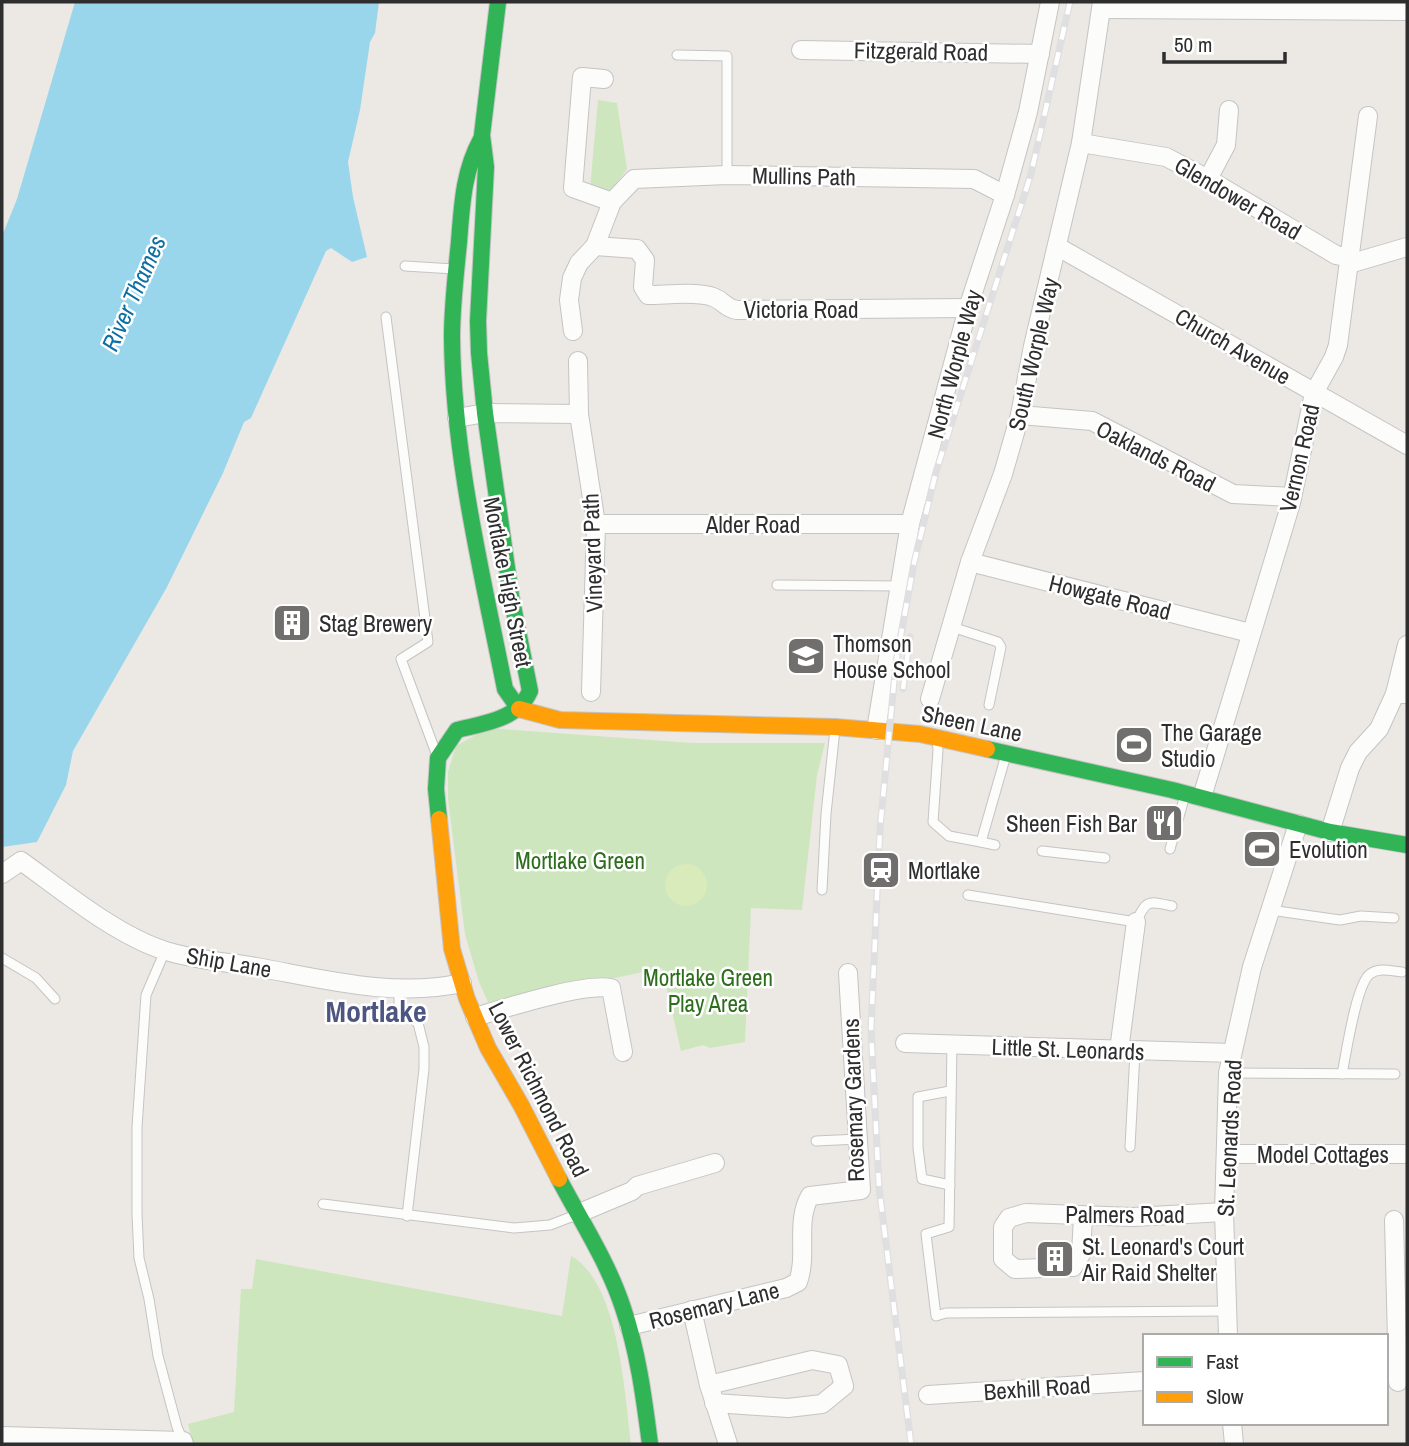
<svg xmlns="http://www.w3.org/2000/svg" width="1409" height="1446" font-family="'Archivo Narrow',sans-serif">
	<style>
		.green { fill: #cee6be }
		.pitch { fill: #d9eabb }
		.water { fill: #99d6ec }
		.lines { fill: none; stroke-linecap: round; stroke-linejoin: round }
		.lane-casing { stroke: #c5c4c5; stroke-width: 11 }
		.street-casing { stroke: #c5c4c5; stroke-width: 20 }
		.fast-casing { stroke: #c5c4c5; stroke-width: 18 }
		.slow-casing { stroke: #c5c4c5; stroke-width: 18 }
		.lane { stroke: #fcfcfb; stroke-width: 9 }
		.street { stroke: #fcfcfb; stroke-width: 18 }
		.fast { stroke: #30b455; stroke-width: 16 }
		.slow { stroke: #ff9f0a; stroke-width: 16 }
		.rail-casing { stroke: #dfdfe1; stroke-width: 7 }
		.rail { stroke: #fff; stroke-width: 4.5; stroke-dasharray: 13; stroke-linecap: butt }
		.labels { text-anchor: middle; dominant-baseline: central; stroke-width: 5; stroke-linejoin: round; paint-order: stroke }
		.street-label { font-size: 23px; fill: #2e2e2e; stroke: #fff }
		.poi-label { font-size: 23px; fill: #2e2e2e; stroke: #fff; text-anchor: start }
		.park-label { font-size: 23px; fill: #2c6e1b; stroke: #fff }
		.water-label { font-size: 24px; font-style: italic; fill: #0d6fa3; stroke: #fff }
		.district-label { font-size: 30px; font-weight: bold; fill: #4d5680; stroke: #fff }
	</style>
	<rect width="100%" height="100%" fill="#ece8e4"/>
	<g class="green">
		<path d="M598,100L617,103L627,169L608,194L590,189Z"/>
		<path d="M488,728L692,743H825L817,775L802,910L751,908L745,1042L710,1048L703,1045L681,1051L662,968L505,1001L488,1002L479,982L465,934L448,799V772L456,746Z"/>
		<path d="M571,1256C619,1282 625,1395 631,1444H193L188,1424L234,1412L241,1289H252L256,1259L562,1316Z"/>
	</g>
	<circle class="pitch" cx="686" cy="885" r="21"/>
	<path class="water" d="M75,2H379L375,33L370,42L360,110L348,162L353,197L367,257L352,262L331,248L326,251L251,418L244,422L223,473L167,587L73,751L66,785L37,842L2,847V236L17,199Z"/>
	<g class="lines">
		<g class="lane-casing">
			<g id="lane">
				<path d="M677,55L727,56V175"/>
				<path d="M405,266L454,269"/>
				<path d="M386,317L428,642L401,659L436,753"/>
				<path d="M777,585L900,586"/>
				<path d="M952,627L998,642L1001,647L989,705"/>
				<path d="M937,740L938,750L933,822L949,836L981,842L1006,755"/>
				<path d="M981,842L995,845"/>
				<path d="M1170,849L1185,795"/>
				<path d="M1042,851L1105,858"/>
				<path d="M822,890L826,814L835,729"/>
				<path d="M968,895L1136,922C1147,899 1148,901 1172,906"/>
				<path d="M1270,910L1340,920L1361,916L1394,918"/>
				<path d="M165,951L146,995L137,1127V1214L139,1258L149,1299L158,1356L177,1427L183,1441"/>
				<path d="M2,958L36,978L55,999"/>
				<path d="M399,988V1010L418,1023L424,1047V1069L407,1216"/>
				<path d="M952,1045L949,1227L926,1234L936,1316L946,1313L1226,1311"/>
				<path d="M1228,1073L1395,1074"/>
				<path d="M1342,1074C1346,1055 1356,984 1370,974C1379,967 1391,971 1402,972"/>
				<path d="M816,1141L858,1139"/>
				<path d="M1130,1147L1135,1052"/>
				<path d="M950,1185L922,1179L918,1148V1097L950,1091"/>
				<path d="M323,1204L514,1228L550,1225L576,1215"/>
			</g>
		</g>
		<g class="street-casing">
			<g id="street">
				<path d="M1102,9L1407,11"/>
				<path d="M801,50L1040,54"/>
				<path d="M604,79L582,77L573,188L612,202"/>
				<path d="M1081,143L1166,157L1208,179L1336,255L1350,258"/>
				<path d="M1208,179L1226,145L1229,110"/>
				<path d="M595,246L637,249L645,260L643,287L648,295C666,295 697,291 713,297C724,301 725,308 737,310L968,308"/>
				<path d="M1058,247L1407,445"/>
				<path d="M1349,264L1407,247"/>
				<path d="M573,331L569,300L572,278L579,263L595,246L612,202L634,179L727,175L974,179L1005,195"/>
				<path d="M578,361L579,414L596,524L591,692"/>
				<path d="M1020,415L1092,421L1233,494L1292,497"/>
				<path d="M457,418L485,413L579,414"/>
				<path d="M596,524H910"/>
				<path d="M970,562L1250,633"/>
				<path d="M1395,694L1407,645"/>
				<path d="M930,699L970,562L1003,474L1020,415L1033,346L1081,143L1102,2"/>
				<path d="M876,730L910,524L968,308L1005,195L1028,112L1050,2"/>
				<path d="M1202,797L1291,503L1314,393L1334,357L1338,345L1368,116"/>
				<path d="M1330,832L1350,768L1358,752L1379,729L1395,694H1407"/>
				<path d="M2,874L21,861C63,891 117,936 166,951C195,960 226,962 256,967C323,979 394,998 462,983"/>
				<path d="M475,1017C506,1008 582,983 611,988L623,1052"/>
				<path d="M905,1043L1232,1053"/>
				<path d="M1119,1050L1136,922"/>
				<path d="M1239,1154H1407"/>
				<path d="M577,1214L632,1191L637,1186L715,1163"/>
				<path d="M1083,1217L1081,1254L1073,1267L1015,1269L1003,1259V1227L1009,1218L1026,1213L1133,1217L1224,1212"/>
				<path d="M1394,1220L1398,1382"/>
				<path d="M692,1310L709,1385L728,1444"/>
				<path d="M629,1326L786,1288L798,1282C808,1254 795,1222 810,1196L861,1190L848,973"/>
				<path d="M1228,1336L1224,1212L1228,1073L1252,967L1298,824"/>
				<path d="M709,1385L812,1360L838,1365L844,1386L822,1404L788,1408L714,1403"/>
				<path d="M928,1395L1145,1381"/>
				<path d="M1232,1423L1234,1444"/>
				<path d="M2,1436L183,1441L184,1444"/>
			</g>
		</g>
		<g class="fast-casing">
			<g id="fast">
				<path d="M481,139C463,172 462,205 459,242C456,273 452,306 452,337C453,456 482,573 505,689L519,709"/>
				<path d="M987,749L1172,790L1330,832L1407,845"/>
				<path d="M439,819L436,789L438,758L457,730C485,723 517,720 530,691L511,596L485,413L479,353L478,321L486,167L482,135L498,2"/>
				<path d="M559,1179C581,1221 608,1262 623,1308C638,1351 644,1398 650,1444"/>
			</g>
		</g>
		<g class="slow-casing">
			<g id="slow">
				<path d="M519,709L560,720L835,727L920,734L987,749"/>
				<path d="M439,819L452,949L467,999L488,1048L521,1105L559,1179"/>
			</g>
		</g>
		<use href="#lane" class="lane"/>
		<use href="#street" class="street"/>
		<use href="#fast" class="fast"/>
		<use href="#slow" class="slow"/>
		<g class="rail-casing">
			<g id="rail">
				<path d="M903,689L910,637"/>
				<path d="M911,1444L879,1187L871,1029L880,829L896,662L914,563L936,472L1031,174L1070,2"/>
			</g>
		</g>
		<use href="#rail" class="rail"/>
	</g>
	<defs>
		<g id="building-square" transform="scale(2.0125)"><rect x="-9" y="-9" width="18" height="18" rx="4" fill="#706f6e" stroke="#fff"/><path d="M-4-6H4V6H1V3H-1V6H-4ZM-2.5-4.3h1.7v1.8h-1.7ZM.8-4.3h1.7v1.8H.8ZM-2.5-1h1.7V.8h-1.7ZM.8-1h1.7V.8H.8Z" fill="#fff"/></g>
		<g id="school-square" transform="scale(2.0125)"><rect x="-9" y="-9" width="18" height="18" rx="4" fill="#706f6e" stroke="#fff"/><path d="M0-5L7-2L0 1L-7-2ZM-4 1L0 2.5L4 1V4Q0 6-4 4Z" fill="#fff"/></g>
		<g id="stadium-square" transform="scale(2.0125)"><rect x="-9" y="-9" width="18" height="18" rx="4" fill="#706f6e" stroke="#fff"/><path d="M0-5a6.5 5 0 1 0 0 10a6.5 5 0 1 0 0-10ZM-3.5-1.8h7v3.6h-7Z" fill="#fff"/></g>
		<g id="restaurant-square" transform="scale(2.0125)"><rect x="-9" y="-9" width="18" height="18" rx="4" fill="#706f6e" stroke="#fff"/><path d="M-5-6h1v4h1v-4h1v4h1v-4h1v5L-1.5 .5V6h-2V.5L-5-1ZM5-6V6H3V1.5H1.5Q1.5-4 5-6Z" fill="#fff"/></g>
		<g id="station-square" transform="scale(2.0125)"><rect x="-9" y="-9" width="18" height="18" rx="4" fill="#706f6e" stroke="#fff"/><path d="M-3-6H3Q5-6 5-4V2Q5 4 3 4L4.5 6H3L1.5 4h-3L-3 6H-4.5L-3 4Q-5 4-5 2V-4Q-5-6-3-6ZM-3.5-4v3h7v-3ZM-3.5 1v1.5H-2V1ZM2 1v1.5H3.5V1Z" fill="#fff"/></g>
	</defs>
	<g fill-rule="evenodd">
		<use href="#building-square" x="292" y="623"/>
		<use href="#school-square" x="806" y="656"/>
		<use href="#stadium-square" x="1134" y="745"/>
		<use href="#restaurant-square" x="1164" y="823"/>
		<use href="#stadium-square" x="1262" y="849"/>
		<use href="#station-square" x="881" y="870"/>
		<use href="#building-square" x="1055" y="1259"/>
	</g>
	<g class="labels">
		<g class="street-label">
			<text transform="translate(921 51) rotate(1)">Fitzgerald Road</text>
			<text transform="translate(804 176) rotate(1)">Mullins Path</text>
			<text transform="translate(1238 198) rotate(30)">Glendower Road</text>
			<text x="801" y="309">Victoria Road</text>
			<text transform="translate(1233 346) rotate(30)">Church Avenue</text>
			<text transform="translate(1033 354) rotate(-77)">South Worple Way</text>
			<text transform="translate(954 364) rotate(-75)">North Worple Way</text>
			<text transform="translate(1156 456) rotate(27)">Oaklands Road</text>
			<text transform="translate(1299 458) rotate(-77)">Vernon Road</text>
			<text x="753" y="524">Alder Road</text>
			<text transform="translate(592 553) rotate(-92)">Vineyard Path</text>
			<text transform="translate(508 582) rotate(79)">Mortlake High Street</text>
			<text transform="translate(1110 597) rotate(14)">Howgate Road</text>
			<text transform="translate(972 723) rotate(12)">Sheen Lane</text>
			<text transform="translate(229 962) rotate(10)">Ship Lane</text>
			<text transform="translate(1068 1049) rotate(2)">Little St. Leonards</text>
			<text transform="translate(539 1089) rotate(63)">Lower Richmond Road</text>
			<text transform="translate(853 1100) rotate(-92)">Rosemary Gardens</text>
			<text transform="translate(1229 1138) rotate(-87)">St. Leonards Road</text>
			<text x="1323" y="1154">Model Cottages</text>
			<text x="1125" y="1214">Palmers Road</text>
			<text transform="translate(714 1305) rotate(-14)">Rosemary Lane</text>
			<text transform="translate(1037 1388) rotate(-4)">Bexhill Road</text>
		</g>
		<g class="poi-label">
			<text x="319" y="623">Stag Brewery</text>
			<text x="833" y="643">Thomson<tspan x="833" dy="26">House School</tspan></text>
			<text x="1161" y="732">The Garage<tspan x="1161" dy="26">Studio</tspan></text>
			<text x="1137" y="823" text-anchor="end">Sheen Fish Bar</text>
			<text x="1289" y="849">Evolution</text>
			<text x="908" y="870">Mortlake</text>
			<text x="1082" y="1246">St. Leonard's Court<tspan x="1082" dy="26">Air Raid Shelter</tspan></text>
		</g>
		<g class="park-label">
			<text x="580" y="860">Mortlake Green</text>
			<text x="708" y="977">Mortlake Green<tspan x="708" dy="26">Play Area</tspan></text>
		</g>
		<g class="water-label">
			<text transform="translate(133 293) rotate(-66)">River Thames</text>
		</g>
		<g class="district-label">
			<text x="376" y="1011">Mortlake</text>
		</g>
	</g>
	<rect width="1409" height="1446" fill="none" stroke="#2e2e2e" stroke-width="7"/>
	<rect x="1143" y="1334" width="245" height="91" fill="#ffffff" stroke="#ababab" stroke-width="2"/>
	<rect x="1157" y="1357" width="35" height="10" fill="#30b455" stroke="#ababab" stroke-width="2"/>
	<text x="1206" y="1369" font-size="21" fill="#2e2e2e">Fast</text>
	<rect x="1157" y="1392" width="35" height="10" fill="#ff9f0a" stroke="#ababab" stroke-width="2"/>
	<text x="1206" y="1404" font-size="21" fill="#2e2e2e">Slow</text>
	<path d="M1164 52v10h121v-10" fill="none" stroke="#2e2e2e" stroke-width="3.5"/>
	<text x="1174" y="52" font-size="21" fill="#2e2e2e" stroke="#ffffff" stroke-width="5" paint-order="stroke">50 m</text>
</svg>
